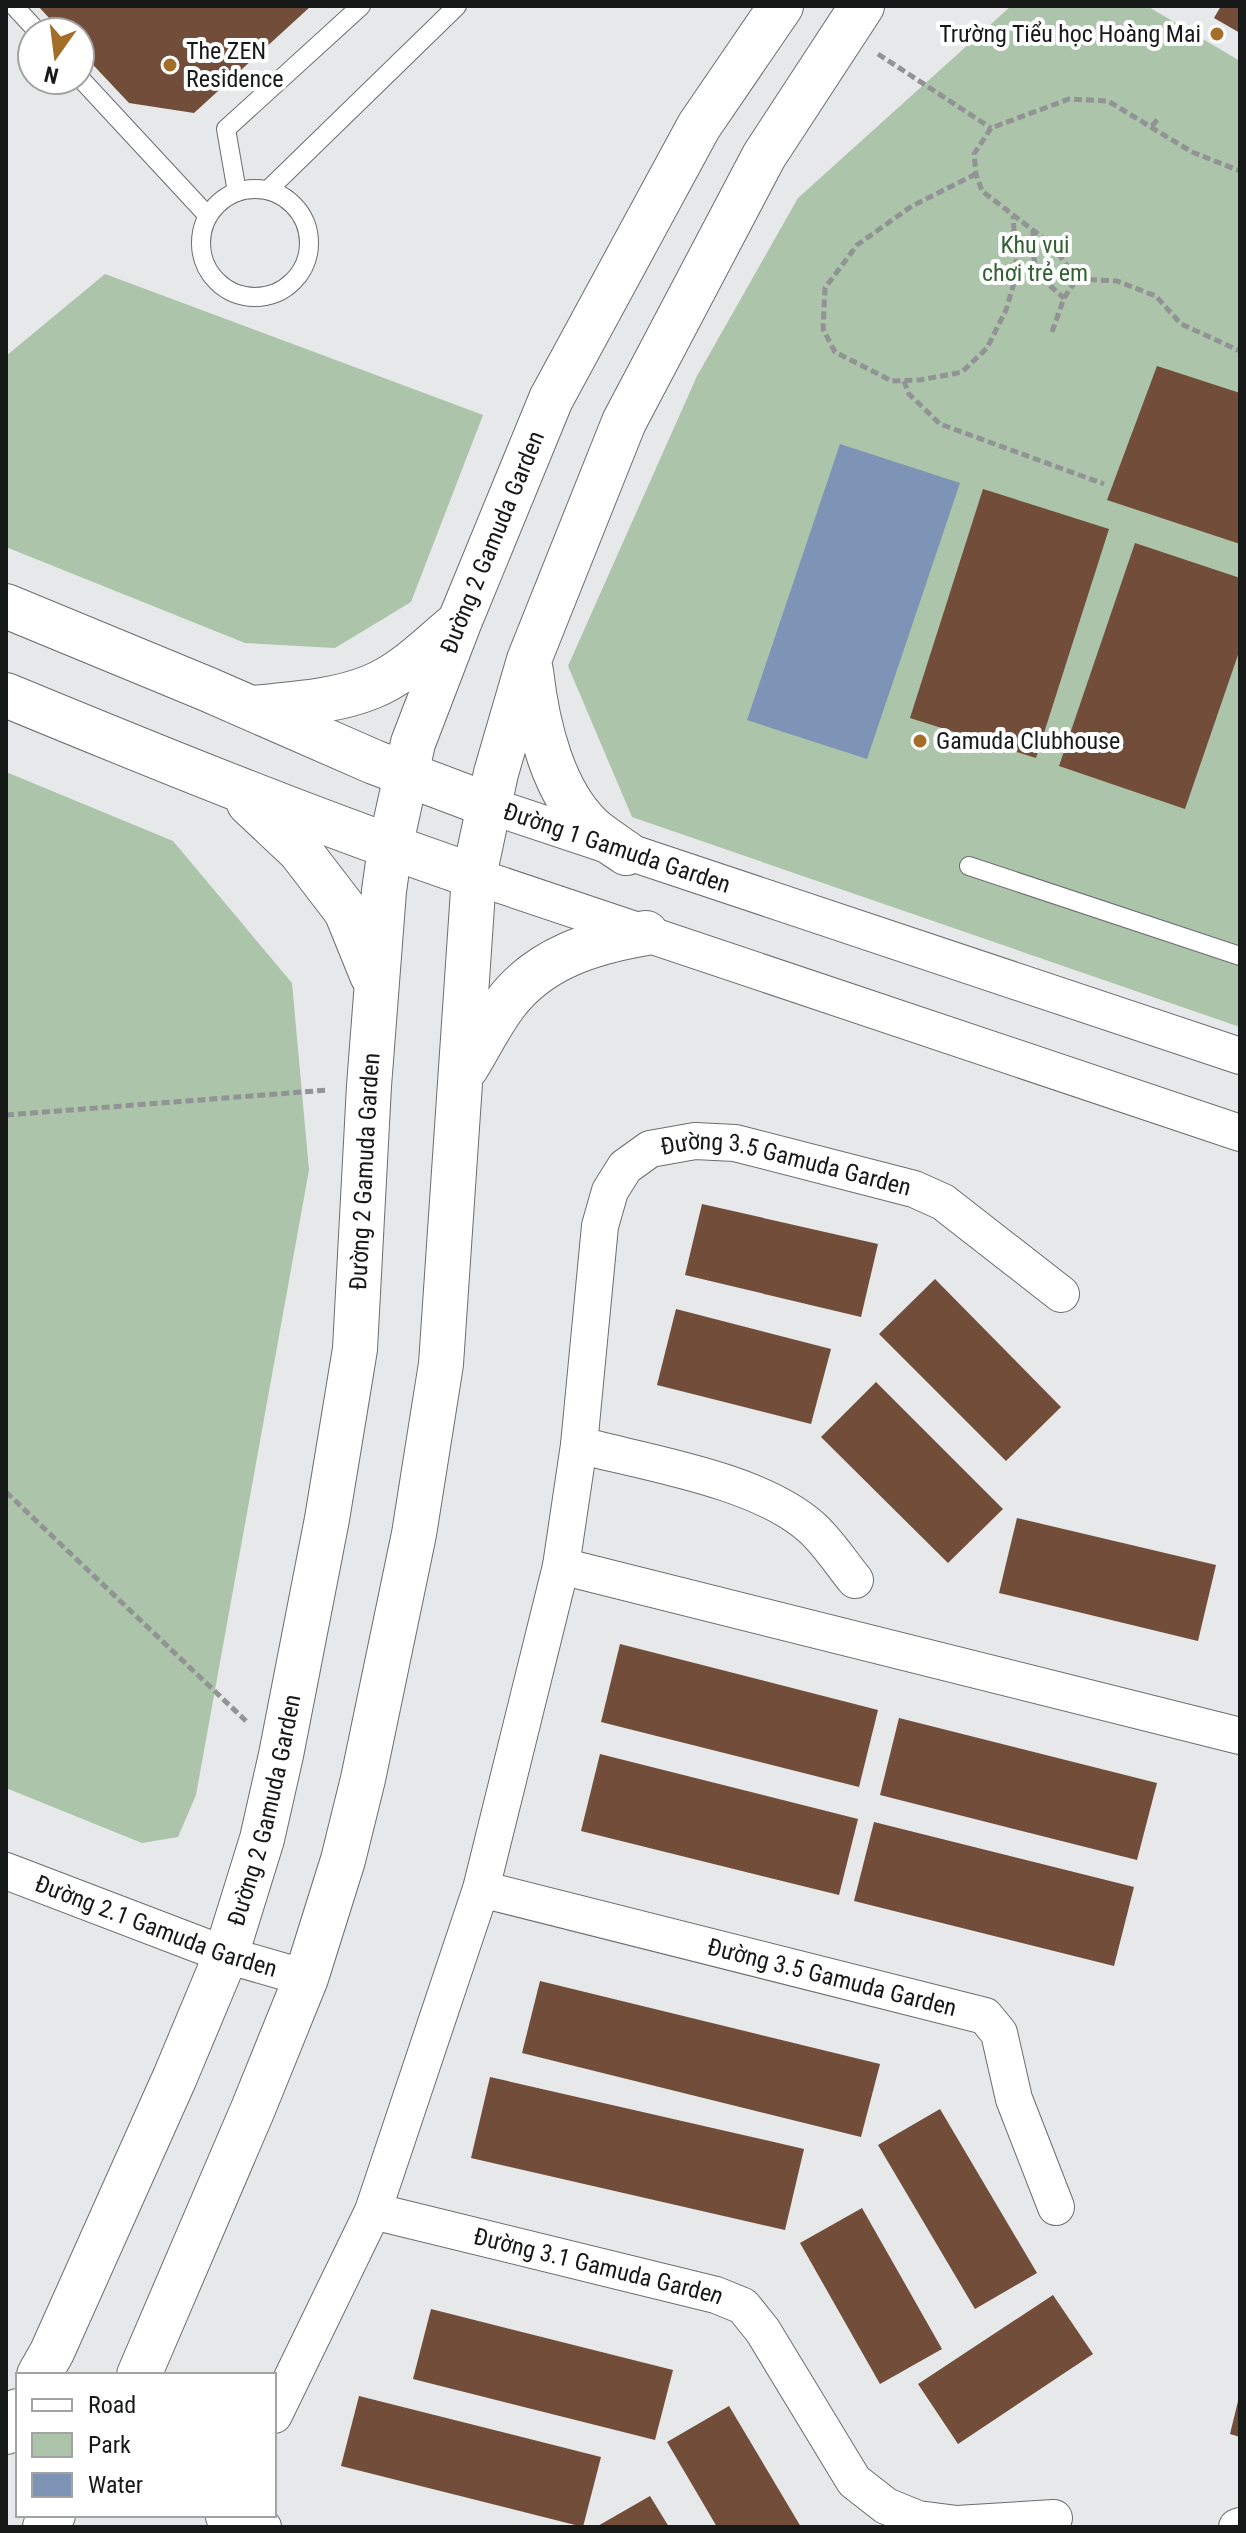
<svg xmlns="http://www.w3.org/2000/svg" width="1246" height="2533" font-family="'Roboto Condensed',sans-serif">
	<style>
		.green { fill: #abc4aa }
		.water { fill: #7d94b6 }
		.building { fill: #714d3a }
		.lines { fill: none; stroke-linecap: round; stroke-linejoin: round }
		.lane-casing { stroke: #6c6d6e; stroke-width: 20 }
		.street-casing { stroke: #6c6d6e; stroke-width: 38 }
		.secondary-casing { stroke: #6c6d6e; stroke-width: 46 }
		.path { stroke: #929394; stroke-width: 5; stroke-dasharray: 8 4; stroke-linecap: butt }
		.lane { stroke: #fff; stroke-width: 18 }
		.street { stroke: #fff; stroke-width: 36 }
		.secondary { stroke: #fff; stroke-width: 44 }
		.poi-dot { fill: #a36e28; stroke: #fff; stroke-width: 3 }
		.labels { text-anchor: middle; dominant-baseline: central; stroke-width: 8; stroke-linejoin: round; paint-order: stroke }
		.poi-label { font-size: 24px; fill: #171818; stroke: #fff; text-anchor: start }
		.park-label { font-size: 24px; fill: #346133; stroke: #fff }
		.street-label { font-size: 24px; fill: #171818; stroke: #fff }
	</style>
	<rect width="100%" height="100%" fill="#e6e8e9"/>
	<g class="green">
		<path d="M1011,6H1147L1240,61V1027L632,817L568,666L697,376L798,198Z"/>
		<path d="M105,274L483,415L411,602L335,648L245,643L6,547V356Z"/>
		<path d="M6,772L173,841L292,983L309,1170L196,1795L178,1837L142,1843L6,1788Z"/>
	</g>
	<path class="water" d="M840,444L960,483L867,759L747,720Z"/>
	<g class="building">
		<path d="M38,6H311L194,113L129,103L80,51V32H62Z"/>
		<path d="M1221,6H1240V33L1214,18Z"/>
		<path d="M1157,366L1240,393V544L1107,500Z"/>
		<path d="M983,489L1109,529L1036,758L910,718Z"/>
		<path d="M1135,543L1240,578V649L1185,809L1059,766Z"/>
		<path d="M702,1204L878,1244L861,1317L685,1275Z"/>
		<path d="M935,1279L1061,1407L1006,1461L879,1334Z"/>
		<path d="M676,1309L831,1349L811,1424L657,1385Z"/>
		<path d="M876,1382L1003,1509L948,1563L821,1437Z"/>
		<path d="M1017,1518L1216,1565L1198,1641L999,1593Z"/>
		<path d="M620,1644L878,1710L859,1787L601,1722Z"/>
		<path d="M899,1718L1157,1783L1137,1860L880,1795Z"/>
		<path d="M600,1754L858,1819L839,1895L581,1831Z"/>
		<path d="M874,1822L1134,1887L1114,1966L854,1901Z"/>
		<path d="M540,1981L880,2064L861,2137L522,2053Z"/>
		<path d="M490,2077L804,2149L785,2230L471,2158Z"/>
		<path d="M940,2109L1037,2273L975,2309L878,2145Z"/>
		<path d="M862,2208L942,2349L880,2384L800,2243Z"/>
		<path d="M1053,2295L1093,2354L958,2444L918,2384Z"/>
		<path d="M431,2309L673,2370L655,2440L413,2379Z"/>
		<path d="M359,2396L601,2457L583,2527L341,2466Z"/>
		<path d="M1239,2397H1240V2437L1230,2434Z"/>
		<path d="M729,2406L801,2527H717L667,2442Z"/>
		<path d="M650,2496L669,2527H596Z"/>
	</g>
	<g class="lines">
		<g class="lane-casing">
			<g id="lane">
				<path d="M14,6L38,32"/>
				<path d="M80,78L208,216"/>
				<circle cx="255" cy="243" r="54"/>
				<path d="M268,190L457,6"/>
				<path d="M237,192L226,129L361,6"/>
				<path d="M969,866L1240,956"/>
			</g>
		</g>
		<g class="street-casing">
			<g id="street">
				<path id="s1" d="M488,805L1240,1056"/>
				<path d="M474,876L1240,1133"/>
				<path d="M579,1445C648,1463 758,1480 811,1527C828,1542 841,1563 855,1580"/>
				<path d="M561,1566L1240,1736"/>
				<path id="s2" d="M6,1871L226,1955L306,1978"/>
				<path id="s3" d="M481,1889L985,2016L999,2033L1014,2099L1056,2207"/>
				<path id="s4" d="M373,2211L716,2295L743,2306L763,2331L854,2481L886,2506L918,2519L957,2524L1054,2518"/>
				<path id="s5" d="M274,2415L373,2211L481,1889L561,1566L579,1445L600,1226L610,1191L625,1167L650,1149L695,1141L735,1143L914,1189L943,1202L1061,1294"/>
				<path d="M224,2517L263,2527"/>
				<path d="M1237,2527L1240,2526"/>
			</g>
		</g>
		<g class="secondary-casing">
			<g id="secondary">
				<path d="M6,606L207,689L374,762L488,805"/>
				<path d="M531,671C537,724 553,795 595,831C605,839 616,846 626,853"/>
				<path d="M6,695C161,759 316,822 474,876"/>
				<path d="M253,708C292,704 334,702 371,687C404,674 430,646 457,624"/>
				<path d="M249,803L300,851L346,911L372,975"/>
				<path d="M466,1068C479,1047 490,1024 505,1004C539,958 593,942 646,933"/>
				<path id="s6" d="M39,2375L52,2352L175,2077L226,1955L262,1839L281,1755L327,1519L355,1349L369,1086L384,891L390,848L413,743L459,623L551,399L699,126L781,6"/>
				<path d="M139,2375L253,2109L306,1978L343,1860L363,1779L414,1534L441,1364L474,876L496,773L529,660L624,422L764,156L862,6"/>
				<path d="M6,2432L18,2411"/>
				<path d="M45,2527L53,2515"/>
			</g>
		</g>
		<g class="path">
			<path d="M878,54L991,128"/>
			<path d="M1152,126L1158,119"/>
			<path d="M976,174L912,206L857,245L825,288L823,329L835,352L892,381L920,380L962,372L987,348L1006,310L1017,273L1013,216"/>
			<path d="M1033,231C1033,271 1034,272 1064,298"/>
			<path d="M1077,279L1051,244L982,191L976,174L974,154L991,128L1069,99L1108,101L1192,152L1240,171"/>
			<path d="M1077,279L1117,281L1156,296L1181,324L1240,351"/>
			<path d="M1052,332L1064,298L1077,279"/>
			<path d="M904,381L909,394L940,424L1104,484"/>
			<path d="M6,1115L328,1090"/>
			<path d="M6,1492L246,1721"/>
		</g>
		<use href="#lane" class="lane"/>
		<use href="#street" class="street"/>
		<use href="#secondary" class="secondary"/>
	</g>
	<g class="poi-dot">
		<circle cx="1217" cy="34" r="8"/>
		<circle cx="170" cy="65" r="8"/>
		<circle cx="920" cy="741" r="8"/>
	</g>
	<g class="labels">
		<g class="poi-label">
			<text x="1201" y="34" text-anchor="end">Trường Tiểu học Hoàng Mai</text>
			<text x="186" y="51">The ZEN<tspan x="186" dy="28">Residence</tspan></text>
			<text x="936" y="741">Gamuda Clubhouse</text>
		</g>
		<g class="park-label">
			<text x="1035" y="245">Khu vui<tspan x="1035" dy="28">chơi trẻ em</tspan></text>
		</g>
		<g class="street-label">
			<text stroke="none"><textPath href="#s6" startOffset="1906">Đường 2 Gamuda Garden</textPath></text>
			<text stroke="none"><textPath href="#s1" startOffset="136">Đường 1 Gamuda Garden</textPath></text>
			<text stroke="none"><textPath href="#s6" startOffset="1258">Đường 2 Gamuda Garden</textPath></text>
			<text stroke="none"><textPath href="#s5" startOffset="1476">Đường 3.5 Gamuda Garden</textPath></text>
			<text stroke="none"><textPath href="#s6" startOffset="610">Đường 2 Gamuda Garden</textPath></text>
			<text stroke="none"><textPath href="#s2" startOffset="160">Đường 2.1 Gamuda Garden</textPath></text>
			<text stroke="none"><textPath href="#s3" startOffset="362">Đường 3.5 Gamuda Garden</textPath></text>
			<text stroke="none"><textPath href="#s4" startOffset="232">Đường 3.1 Gamuda Garden</textPath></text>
		</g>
	</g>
	<rect width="1246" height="2533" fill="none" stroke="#171818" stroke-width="16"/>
	<rect x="16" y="2373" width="260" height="144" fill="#ffffff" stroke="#a2a3a3" stroke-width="2"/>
	<rect x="32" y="2399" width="40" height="12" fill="#ffffff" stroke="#a2a3a3" stroke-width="2"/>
	<text x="88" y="2413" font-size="24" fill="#171818">Road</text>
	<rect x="32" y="2433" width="40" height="24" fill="#abc4aa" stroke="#a2a3a3" stroke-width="2"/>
	<text x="88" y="2453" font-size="24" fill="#171818">Park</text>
	<rect x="32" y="2473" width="40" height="24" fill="#7d94b6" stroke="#a2a3a3" stroke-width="2"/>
	<text x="88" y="2493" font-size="24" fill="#171818">Water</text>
	<g transform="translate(56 56) rotate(194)"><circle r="38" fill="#ffffff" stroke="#a2a3a3" stroke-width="2"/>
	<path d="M0-6L14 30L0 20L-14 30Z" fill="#a36e28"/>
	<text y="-12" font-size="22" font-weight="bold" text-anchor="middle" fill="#171818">N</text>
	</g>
</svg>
